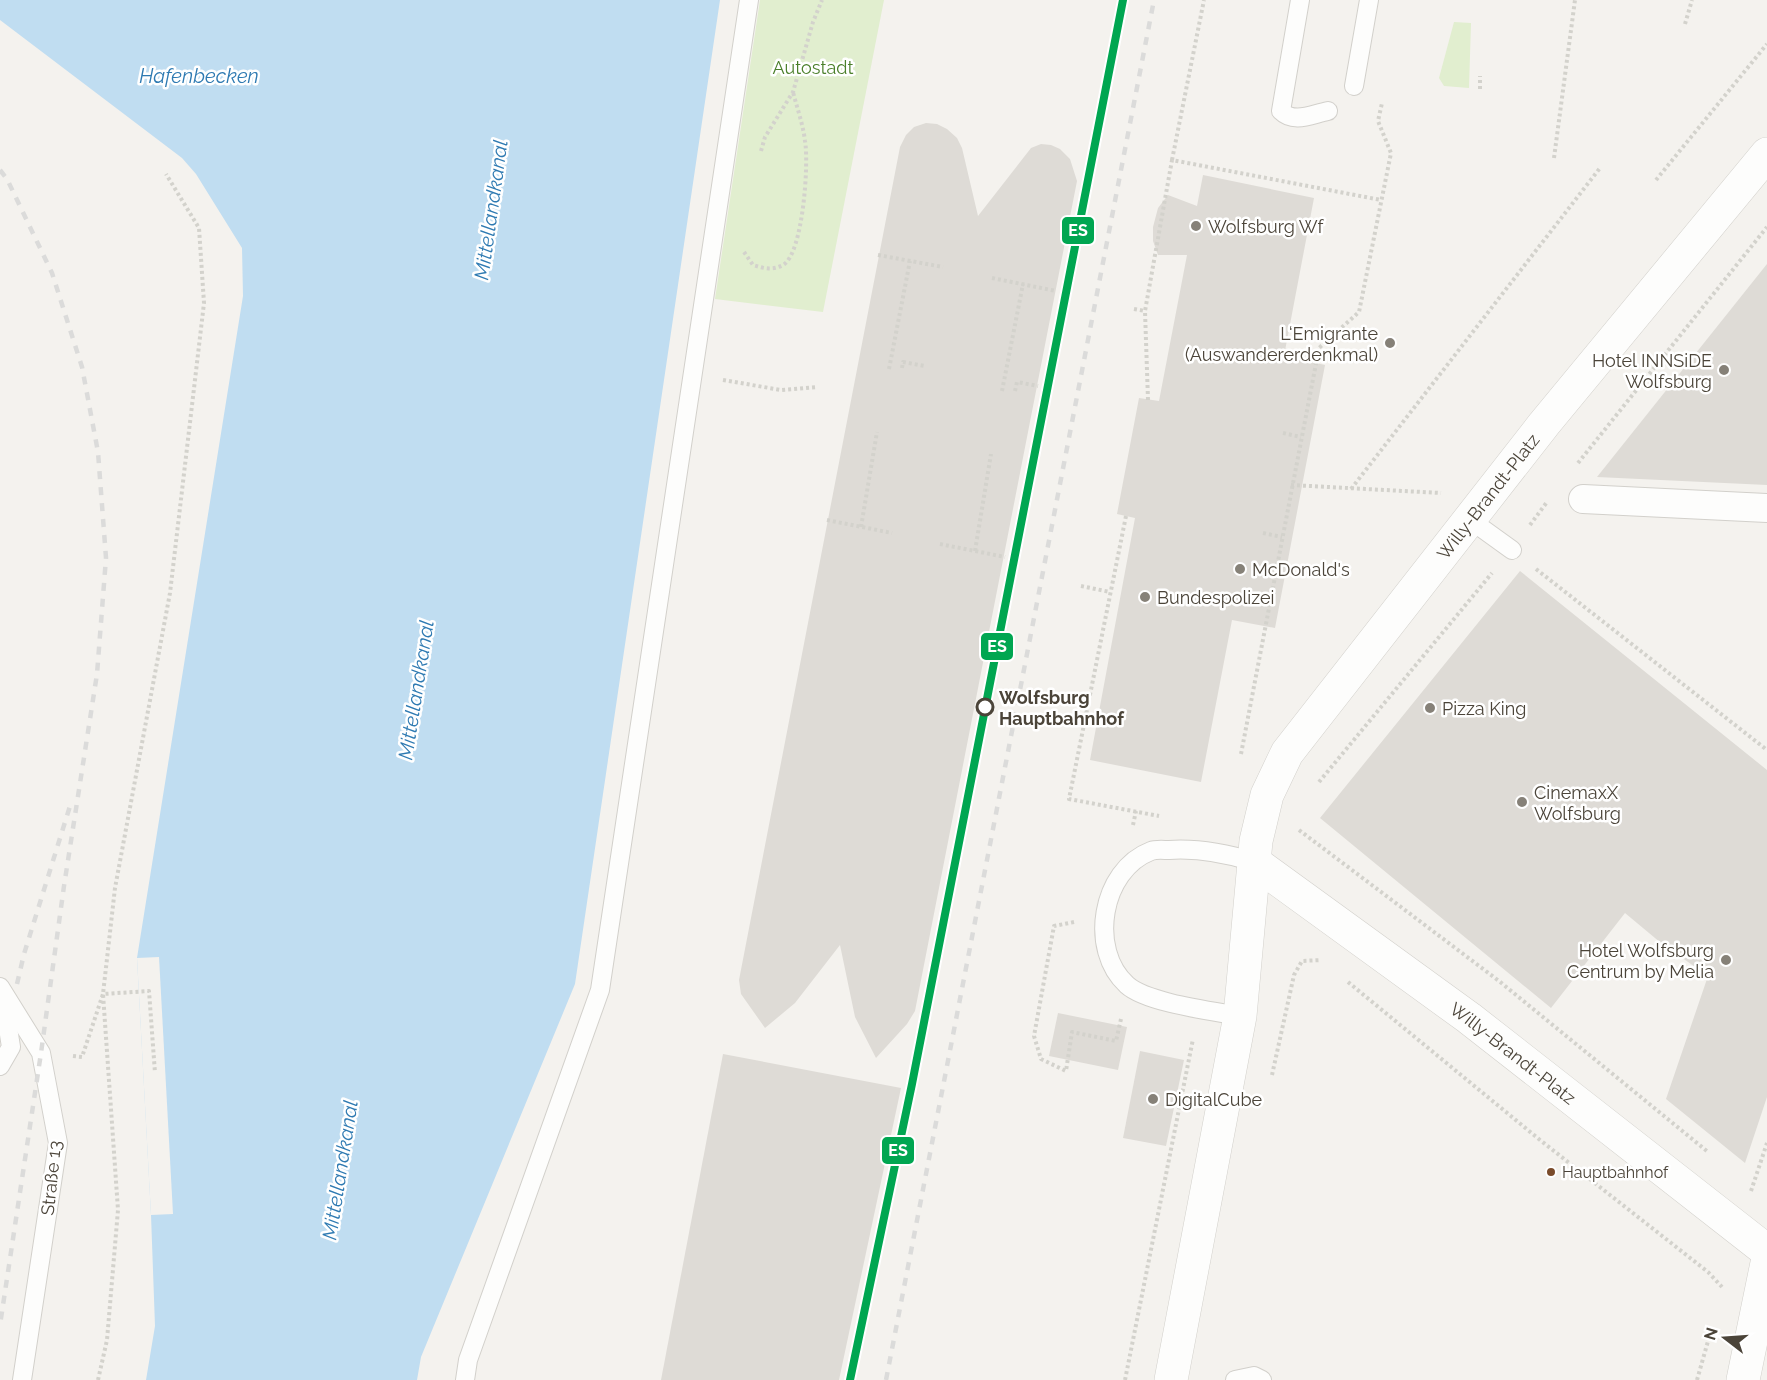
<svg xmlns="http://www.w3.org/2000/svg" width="1767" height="1380" font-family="Raleway,sans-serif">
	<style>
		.green { fill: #e1eecf }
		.water { fill: #c0ddf1 }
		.pier { fill: #f4f2ee }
		.building { fill: #dedbd6 }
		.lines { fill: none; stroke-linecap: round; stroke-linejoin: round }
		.service-casing { stroke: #d2d0cb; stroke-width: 20 }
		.pedestrian-casing { stroke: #d2d0cb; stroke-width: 30 }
		.minor-casing { stroke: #d2d0cb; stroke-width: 34 }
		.path { stroke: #d3d2cc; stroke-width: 4; stroke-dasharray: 3 3; stroke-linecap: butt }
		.service { stroke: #fdfdfc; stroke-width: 18 }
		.pedestrian { stroke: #fdfdfc; stroke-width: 28 }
		.minor { stroke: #fdfdfc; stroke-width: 33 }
		.rail { stroke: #dbdbda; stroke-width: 4.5; stroke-dasharray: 8 8; stroke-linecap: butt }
		.rail-1-casing { stroke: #fff; stroke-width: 12 }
		.rail-1 { stroke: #00a651; stroke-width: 8 }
		.poi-dot { fill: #868178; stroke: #fff; stroke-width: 2 }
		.stop-dot { fill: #fff; stroke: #4b4439; stroke-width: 3 }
		.bus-dot { fill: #7a4b2a; stroke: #fff; stroke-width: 2 }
		.labels { text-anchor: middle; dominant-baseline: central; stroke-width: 5; stroke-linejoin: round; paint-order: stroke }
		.bus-label { font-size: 16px; fill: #4b4439; stroke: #fff; text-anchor: start }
		.park-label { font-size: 18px; fill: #4a7f2a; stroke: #fff }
		.poi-label { font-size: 18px; fill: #4b4439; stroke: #fff; text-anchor: start }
		.street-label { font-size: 18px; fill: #4b4439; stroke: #fff }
		.stop-label { font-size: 18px; font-weight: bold; fill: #4b4439; stroke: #fff; text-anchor: start }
		.water-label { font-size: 20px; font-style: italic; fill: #2e7ab2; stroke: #fff }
		.line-badge { stroke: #fff; stroke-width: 2 }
		.badge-label { font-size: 16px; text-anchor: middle; font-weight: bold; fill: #fff }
	</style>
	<rect width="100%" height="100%" fill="#f4f2ee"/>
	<g class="green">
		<path d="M760,0H884L823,312L715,299Z"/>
		<path d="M1454,22L1471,23L1469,88L1444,86L1439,78Z"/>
	</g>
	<path class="water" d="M0,0H720L575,984L421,1357L417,1380H146L155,1326L151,1215L137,958L243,296L242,248L196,174L182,158L0,20Z"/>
	<path class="pier" d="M159,957L173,1214L151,1215L137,958Z"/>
	<g class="building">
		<path d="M926,123L937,124L947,129L957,138L962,148L978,216L1031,148L1041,144L1051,145L1060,149L1070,159L1077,181L915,1011L907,1024L876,1058L855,1017L840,945L795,1003L765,1028L741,994L739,980L900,147L906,135L914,127Z"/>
		<path d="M1203,175L1314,198L1284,356L1325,365L1275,628L1232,620L1201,782L1090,760L1135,518L1117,514L1139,398L1159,401L1187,255H1158L1153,241V227L1158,208L1168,195L1197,206Z"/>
		<path d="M1767,264V485L1597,477Z"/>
		<path d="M1520,571L1767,770V1097L1745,1163L1666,1099L1708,976L1661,943L1625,913L1551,1008L1320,818Z"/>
		<path d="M1058,1013L1127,1027L1118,1070L1049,1056Z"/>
		<path d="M1140,1051L1184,1060L1166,1146L1123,1138Z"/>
		<path d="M723,1054L901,1088L839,1380H661Z"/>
	</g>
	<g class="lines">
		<g class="service-casing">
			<g id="service">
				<path d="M1300,0L1281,111C1294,124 1312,114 1328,111"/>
				<path d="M1354,86L1369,0"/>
				<path d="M1469,519L1512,550"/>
				<path d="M0,987L41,1053L58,1143L22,1380"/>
				<path d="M0,1010L8,1028L11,1047L0,1066"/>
				<path d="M1240,1016C1213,1011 1147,1003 1127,985C1088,950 1101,870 1151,851C1156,849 1164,850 1169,850C1199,848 1225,853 1254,862"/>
				<path d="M465,1380L468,1360L600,990L749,0"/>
				<path d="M1235,1380L1254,1376L1262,1380"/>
			</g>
		</g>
		<g class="pedestrian-casing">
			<path id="pedestrian" d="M1583,499L1767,508"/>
		</g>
		<g class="minor-casing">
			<g id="minor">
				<path id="s1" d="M1254,862L1469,1018L1767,1251"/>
				<path id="s2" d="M1171,1380L1240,1016L1256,841L1267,795L1287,753L1544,424L1767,154"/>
				<path d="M1743,1380L1767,1263"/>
			</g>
		</g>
		<g class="path">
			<path d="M1685,24L1692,0"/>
			<path d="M1480,89V76"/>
			<path d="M761,151L765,137L793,92L813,22L822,0"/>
			<path d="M1554,158L1575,0"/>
			<path d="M1172,160L1204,0"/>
			<path d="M1656,180L1767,44"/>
			<path d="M744,252L753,265C763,268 772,271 783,265C803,254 809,163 805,141C803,124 797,108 793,92"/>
			<path d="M878,255L943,267"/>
			<path d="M992,278L1056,291"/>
			<path d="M1134,309L1145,311"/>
			<path d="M902,368L903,362L925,366"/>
			<path d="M889,369L910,261"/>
			<path d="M723,380L781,390L817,387"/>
			<path d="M1002,391L1023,284"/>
			<path d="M1015,391L1017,382L1038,386"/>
			<path d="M1148,400L1145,311L1172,160L1381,200"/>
			<path d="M1283,433L1301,437"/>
			<path d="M1578,463L1767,227"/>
			<path d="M1291,485L1441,493"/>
			<path d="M1351,489L1600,168"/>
			<path d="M1126,516L1069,799L1159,816"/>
			<path d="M827,520L892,533"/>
			<path d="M1530,525L1547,502"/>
			<path d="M861,527L877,432"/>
			<path d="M1263,533L1282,537"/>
			<path d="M940,544L1005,557"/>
			<path d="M975,551L991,454"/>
			<path d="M1536,569L1767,750"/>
			<path d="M1081,586L1110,592"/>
			<path d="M1241,754L1319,348L1359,312L1391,153L1378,121L1382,103"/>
			<path d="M1319,782L1492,573"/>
			<path d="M1133,825L1136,811"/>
			<path d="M1299,830L1499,981L1708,1152"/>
			<path d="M1074,922L1054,926L1034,1036L1041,1059L1066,1071L1072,1032L1116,1041L1121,1019"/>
			<path d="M1348,982L1540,1140L1708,1272L1722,1287"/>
			<path d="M73,1056L82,1057L103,994L149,991L155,1073"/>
			<path d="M1272,1075L1294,975L1302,961L1321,960"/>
			<path d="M1751,1191L1767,1143"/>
			<path d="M98,1380L107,1340L118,1210L103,994L115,888L170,593L204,303L199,228L166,174"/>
			<path d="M1125,1380L1193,1039"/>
			<path d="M1697,1380L1710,1334"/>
		</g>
		<use href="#service" class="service"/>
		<use href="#pedestrian" class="pedestrian"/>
		<use href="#minor" class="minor"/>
		<g class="rail">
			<path d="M0,170L7,179L52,273L82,367L98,452L106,558L97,674L64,886L41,1053L0,1325"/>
			<path d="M17,984L24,954L70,806"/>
			<path d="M886,1380L1154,0"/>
		</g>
		<g class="rail-1-casing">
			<path id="rail-1" d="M850,1380L912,1084L1123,0"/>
		</g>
		<use href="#rail-1" class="rail-1"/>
	</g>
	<g class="poi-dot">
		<circle cx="1196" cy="226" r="6"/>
		<circle cx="1390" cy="343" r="6"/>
		<circle cx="1724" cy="370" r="6"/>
		<circle cx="1240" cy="569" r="6"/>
		<circle cx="1145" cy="597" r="6"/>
		<circle cx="1430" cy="708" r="6"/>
		<circle cx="1522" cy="802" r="6"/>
		<circle cx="1726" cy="960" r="6"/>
		<circle cx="1153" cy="1099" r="6"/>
	</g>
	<circle class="stop-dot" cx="985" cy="707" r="8"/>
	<circle class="bus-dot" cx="1551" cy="1172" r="5"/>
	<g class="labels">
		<g class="bus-label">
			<text x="1562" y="1172">Hauptbahnhof</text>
		</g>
		<g class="park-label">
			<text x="813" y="67">Autostadt</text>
		</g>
		<g class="poi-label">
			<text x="1208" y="226">Wolfsburg Wf</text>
			<text x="1378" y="333" text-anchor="end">L‘Emigrante<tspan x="1378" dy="21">(Auswandererdenkmal)</tspan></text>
			<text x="1712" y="360" text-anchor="end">Hotel INNSiDE<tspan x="1712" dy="21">Wolfsburg</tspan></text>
			<text x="1252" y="569">McDonald's</text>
			<text x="1157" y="597">Bundespolizei</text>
			<text x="1442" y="708">Pizza King</text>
			<text x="1534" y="792">CinemaxX<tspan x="1534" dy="21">Wolfsburg</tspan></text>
			<text x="1714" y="950" text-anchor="end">Hotel Wolfsburg<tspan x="1714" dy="21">Centrum by Melia</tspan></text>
			<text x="1165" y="1099">DigitalCube</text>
		</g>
		<g class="street-label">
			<text stroke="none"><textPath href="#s2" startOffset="966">Willy-Brandt-Platz</textPath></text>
			<text stroke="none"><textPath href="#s1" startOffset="322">Willy-Brandt-Platz</textPath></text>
			<text transform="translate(51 1178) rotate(-84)">Straße 13</text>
		</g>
		<g class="stop-label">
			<text x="999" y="697">Wolfsburg<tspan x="999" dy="21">Hauptbahnhof</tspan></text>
		</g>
		<g class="water-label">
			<text x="199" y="76">Hafenbecken</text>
			<text transform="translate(491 210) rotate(-82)">Mittellandkanal</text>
			<text transform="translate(416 690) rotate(-81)">Mittellandkanal</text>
			<text transform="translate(340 1170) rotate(-81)">Mittellandkanal</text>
		</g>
	</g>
	<g class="line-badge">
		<rect x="1061" y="216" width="34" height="29" rx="6" fill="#00a651"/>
		<rect x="980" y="632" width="34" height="29" rx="6" fill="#00a651"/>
		<rect x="881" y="1136" width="34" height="29" rx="6" fill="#00a651"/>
	</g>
	<g class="badge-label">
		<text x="1078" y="236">ES</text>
		<text x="997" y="652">ES</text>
		<text x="898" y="1156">ES</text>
	</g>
	<g transform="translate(1725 1338) rotate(287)" stroke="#ffffff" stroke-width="4.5" paint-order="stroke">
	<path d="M0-4.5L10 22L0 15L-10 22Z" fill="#4b4439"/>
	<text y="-9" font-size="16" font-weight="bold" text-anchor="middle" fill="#4b4439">N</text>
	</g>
</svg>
